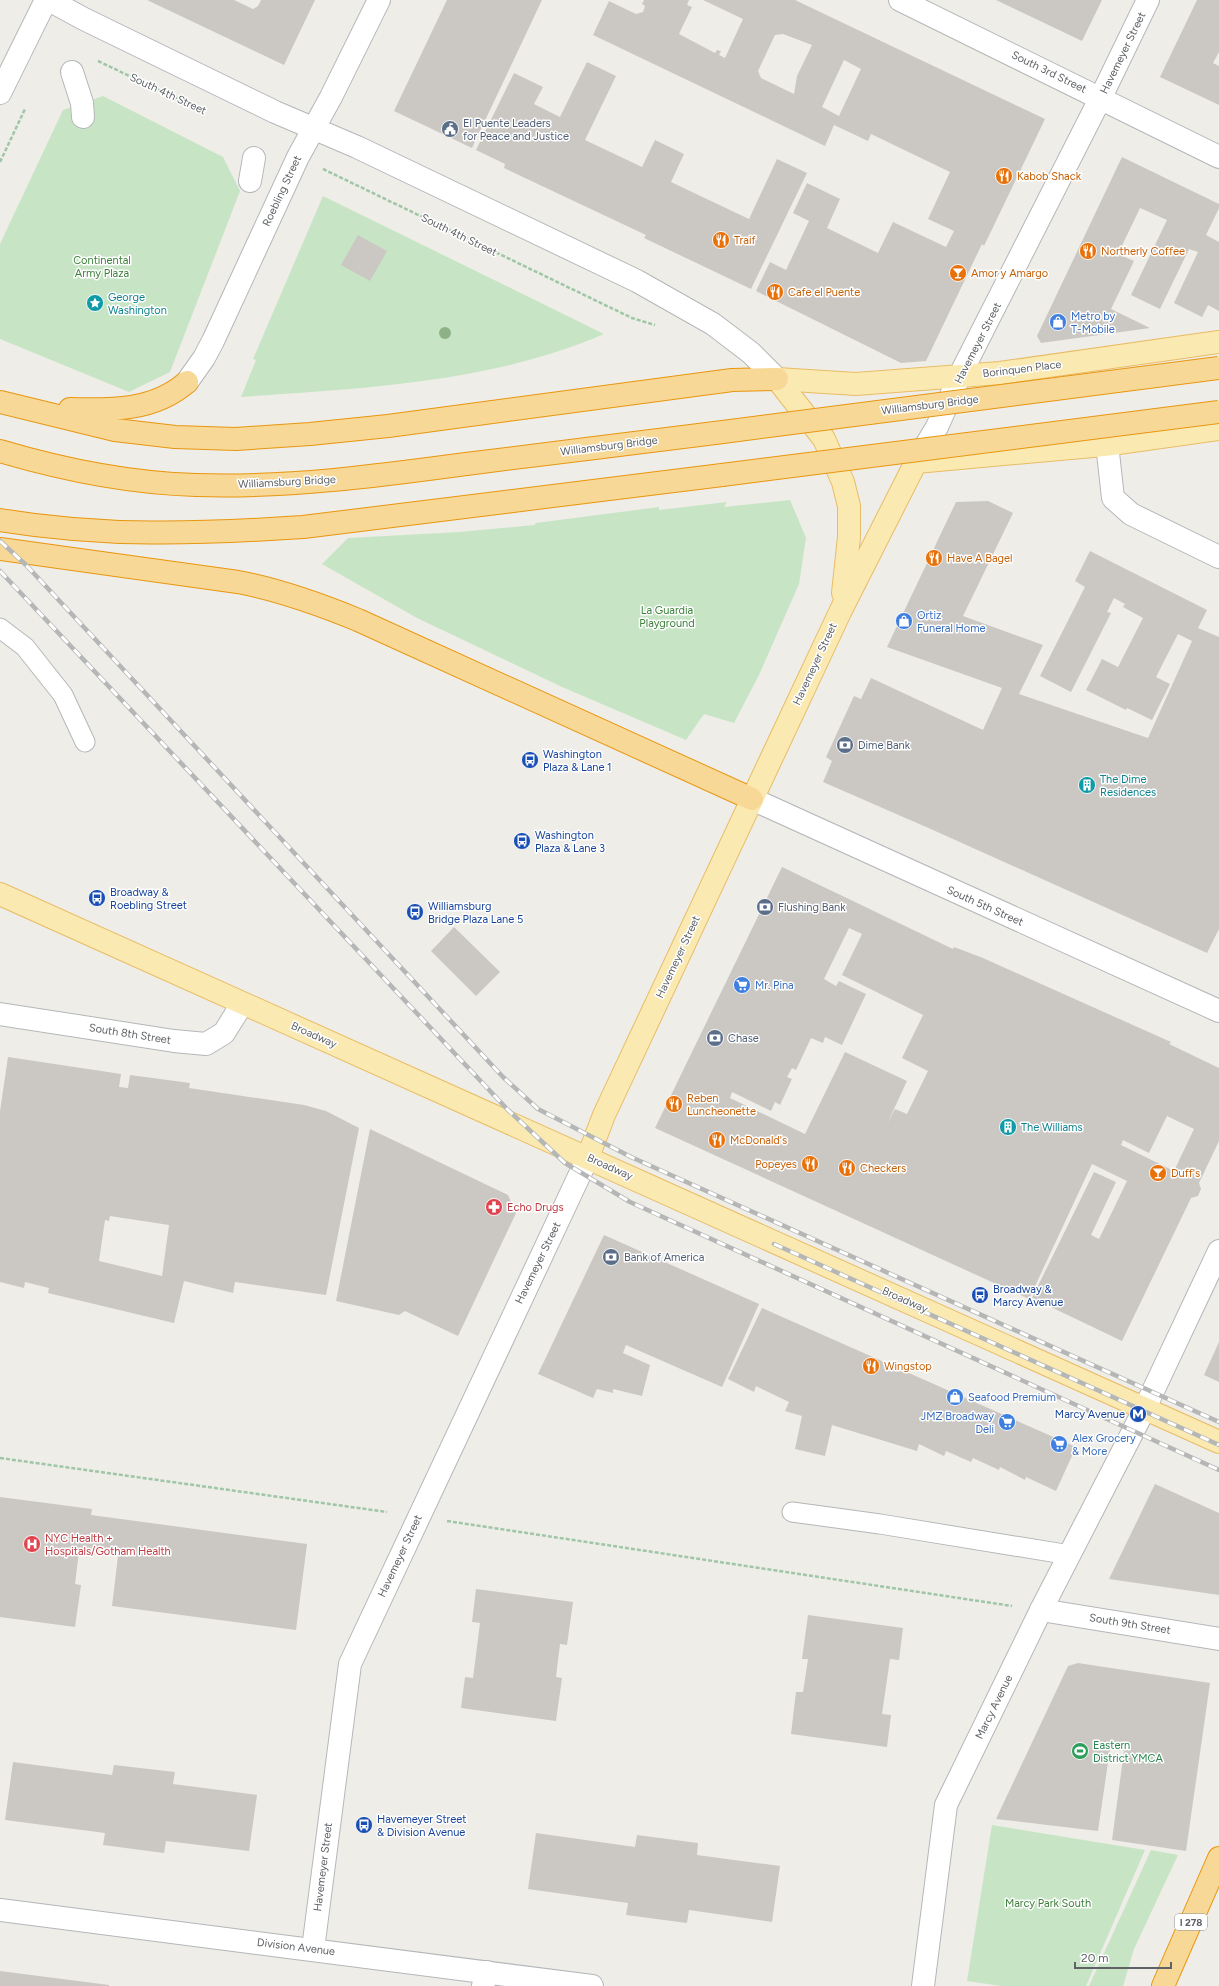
<svg xmlns="http://www.w3.org/2000/svg" width="1219" height="1986" font-family="Figtree,sans-serif">
	<style>
		.green { fill: #c7e5c5 }
		.building { fill: #cbc8c4; fill-rule: evenodd }
		.lines { fill: none; stroke-linecap: round; stroke-linejoin: round }
		.lane-casing { stroke: #b4b7ba; stroke-width: 21 }
		.street-casing { stroke: #b4b7ba; stroke-width: 24 }
		.secondary-casing { stroke: #b3b6ba; stroke-width: 24 }
		.primary-casing { stroke: #e9bc66; stroke-width: 24 }
		.highway-casing { stroke: #e8960f; stroke-width: 24 }
		.path { stroke: #9ec6a7; stroke-width: 2.5; stroke-dasharray: 4 2; stroke-linecap: butt }
		.lane { stroke: #fff; stroke-width: 19 }
		.street { stroke: #fff; stroke-width: 22 }
		.secondary { stroke: #fff; stroke-width: 22 }
		.primary { stroke: #faeab1; stroke-width: 22 }
		.highway { stroke: #f7d897; stroke-width: 22 }
		.rail-casing { stroke: #b5b6b6; stroke-width: 4.5 }
		.rail { stroke: #fff; stroke-width: 3; stroke-dasharray: 9; stroke-linecap: butt }
		.highway-bridge-casing { stroke: #e8960f; stroke-width: 24; stroke-linecap: butt }
		.highway-bridge { stroke: #f7d897; stroke-width: 22 }
		.tree { fill: #8db288 }
		.labels { text-anchor: middle; dominant-baseline: central; stroke-width: 3; stroke-linejoin: round; paint-order: stroke }
		.shield { fill: #fff; stroke: #8e9194; stroke-width: 1 }
		.shield-label { font-size: 10px; font-weight: bold; fill: #5e6266 }
		.street-label { font-size: 11px; fill: #5e6266; stroke: #fff }
		.service-label { font-size: 11px; fill: #4e5e75; stroke: #fff; text-anchor: start }
		.food-label { font-size: 11px; fill: #c56008; stroke: #fff; text-anchor: start }
		.park-label { font-size: 11px; fill: #3c813a; stroke: #fff }
		.culture-label { font-size: 11px; fill: #0d838f; stroke: #fff; text-anchor: start }
		.shop-label { font-size: 11px; fill: #366cbe; stroke: #fff; text-anchor: start }
		.transit-label { font-size: 11px; fill: #164399; stroke: #fff; text-anchor: start }
		.health-label { font-size: 11px; fill: #be3a42; stroke: #fff; text-anchor: start }
		.leisure-label { font-size: 11px; fill: #27864d; stroke: #fff; text-anchor: start }
	</style>
	<rect width="100%" height="100%" fill="#efede7"/>
	<g class="green">
		<path d="M103,96L223,157L240,191L170,372L129,392L0,339V244L63,110Z"/>
		<path d="M323,196L604,334C491,383 363,388 241,397L256,360L253,359Z"/>
		<path d="M790,500L806,538L799,584L759,675L734,723L704,714L686,740L562,687L417,618L322,564L348,538L460,532L534,525L536,523L659,507V510L727,502L724,507Z"/>
		<path d="M992,1825L1145,1850L1086,1986H1001L967,1981Z"/>
		<path d="M1151,1850L1178,1855L1134,1949L1123,1986H1089Z"/>
	</g>
	<g class="building">
		<path d="M147,0H234L253,9L258,6L261,0H315L284,65Z"/>
		<path d="M447,0H542L472,148L394,111Z"/>
		<path d="M644,0H689L687,5L692,7L679,34L715,53L717,50L721,51L719,55L725,58L743,19L703,0H795L1045,119L984,246L982,244L926,361L901,363L756,291L770,262L786,270L809,221L793,213L807,183L840,199L827,228L878,253L893,222L946,247L954,231L928,219L950,172L871,134L868,141L834,125L825,146L593,35L609,1L636,14L643,12L645,6L642,4ZM783,34L812,45L797,76L794,94L761,78L758,71L775,35ZM844,60L861,69L839,116L822,107Z"/>
		<path d="M996,0H1102L1082,41Z"/>
		<path d="M1197,0H1219V52L1213,63L1219,66V105L1160,77Z"/>
		<path d="M587,62L616,76L585,140L642,167L655,140L684,154L671,182L749,219L777,159L807,173L751,289L644,238L646,235L504,168L505,164L476,150L514,73L543,87L534,104L560,117Z"/>
		<path d="M1122,157L1219,204V208L1206,235L1219,242V311L1208,305L1202,317L1174,303L1198,252L1189,249L1160,309L1131,295L1167,220L1140,208L1118,254L1134,261L1111,309L1150,328L1041,343L1037,336Z"/>
		<path d="M358,235L387,251L370,281L341,265Z"/>
		<path d="M988,501L1013,513L963,616L1043,645L1019,694L1148,738L1192,641L1178,634L1156,677L1170,684L1152,720L1127,708L1126,710L1086,690L1102,659L1118,667L1143,618L1123,607L1125,604L1114,598L1107,612L1111,613L1071,692L1040,676L1085,587L1075,581L1090,551L1207,610L1198,628L1219,637V929L1207,953L933,830L823,782L832,761L826,757L854,696L861,699L871,678L983,730L1002,688L887,647L956,502Z"/>
		<path d="M782,867L953,949L954,947L983,958L1171,1042L1169,1044L1219,1068V1141L1199,1183L1201,1189L1198,1196L1191,1198L1122,1341L1032,1298L1094,1172L1116,1182L1091,1235L1099,1239L1127,1181L1092,1164L1029,1299L655,1128ZM849,928L862,934L842,975L923,1015L902,1058L928,1071L907,1114L895,1109L888,1122L907,1081L845,1052L805,1134L730,1098L732,1092L771,1111L775,1102L780,1105L792,1079L787,1077L792,1068L796,1070L811,1038L823,1043L825,1037L842,1045L866,994L839,981L836,986L824,979ZM1167,1116L1194,1129L1174,1171L1121,1145L1123,1140L1149,1153Z"/>
		<path d="M454,927L500,972L476,996L431,951Z"/>
		<path d="M8,1057L121,1074L119,1087L128,1088L130,1075L190,1083L189,1088L304,1105L326,1111L359,1128L326,1295L235,1282L233,1293L184,1281L174,1323L48,1293L49,1288L25,1282L24,1288L0,1282V1111ZM110,1216L169,1225L162,1276L99,1261L105,1220L109,1221Z"/>
		<path d="M370,1129L508,1195L516,1213L458,1336L405,1311L399,1315L336,1301Z"/>
		<path d="M604,1235L759,1304L722,1387L626,1345L623,1353L650,1365L642,1396L613,1389V1393L597,1389L593,1398L538,1374Z"/>
		<path d="M762,1308L1076,1447L1056,1491L1026,1477L1025,1480L1000,1467L999,1470L973,1458L971,1462L946,1451L944,1456L919,1444L917,1451L832,1425L825,1456L795,1449L802,1416L785,1411L789,1402L756,1386L754,1392L728,1379Z"/>
		<path d="M1219,1342V1382L1204,1375Z"/>
		<path d="M1155,1484L1219,1513V1595L1109,1579Z"/>
		<path d="M0,1497L92,1509L91,1515L307,1544L296,1630L112,1606L118,1556L79,1551L75,1584L81,1585L75,1627L0,1617Z"/>
		<path d="M476,1589L573,1602L567,1645L560,1644L556,1677L562,1678L556,1721L461,1708L465,1677L473,1678L480,1623L472,1622Z"/>
		<path d="M808,1615L903,1628L899,1660L890,1659L882,1714L891,1715L887,1747L791,1734L796,1692H803L808,1659H802Z"/>
		<path d="M1078,1663L1210,1683L1186,1851L1112,1840L1124,1751L1110,1749L1098,1831L996,1819L1068,1666Z"/>
		<path d="M13,1762L112,1775L114,1765L175,1772L173,1784L257,1795L249,1851L166,1841L164,1853L103,1845L105,1833L5,1820Z"/>
		<path d="M536,1833L635,1847L637,1835L698,1843L697,1855L780,1866L772,1922L689,1910L687,1923L626,1915L628,1903L528,1889Z"/>
		<path d="M0,1971L109,1985V1986H0Z"/>
	</g>
	<g class="lines">
		<g class="lane-casing">
			<g id="lane">
				<path d="M0,628L25,647L63,695L85,742"/>
				<path d="M792,1512L880,1524L1070,1555"/>
			</g>
		</g>
		<g class="street-casing">
			<g id="street">
				<path d="M49,0L84,19L275,112L357,147L637,281L713,324L751,353L777,379"/>
				<path d="M900,0L1219,157"/>
				<path d="M72,72L82,103L83,117"/>
				<path d="M0,93L46,0"/>
				<path d="M250,181L254,158"/>
				<path d="M1107,444L1113,498L1131,514L1219,557"/>
				<path d="M916,462L937,427L960,375L1101,97L1148,0"/>
				<path d="M752,799L1219,1011"/>
				<path d="M0,1014L174,1041L206,1044L224,1033L242,1004"/>
				<path d="M1041,1610L1219,1639"/>
				<path d="M313,1949L350,1664L588,1157"/>
				<path d="M483,1986L487,1972"/>
			</g>
		</g>
		<g class="secondary-casing">
			<g id="secondary">
				<path d="M187,382L204,358L213,341L298,157L331,97L379,0"/>
				<path d="M0,1910L592,1986"/>
				<path d="M923,1986L946,1805L1041,1610L1145,1408L1219,1251"/>
			</g>
		</g>
		<g class="primary-casing">
			<g id="primary">
				<path d="M777,379L856,384L1000,373L1219,342"/>
				<path d="M777,379L824,439L843,482L849,506V537L843,593"/>
				<path d="M0,894L1219,1442"/>
				<path d="M588,1157L604,1115L841,610L916,462L1104,445L1219,429"/>
			</g>
		</g>
		<g class="highway-casing">
			<g id="highway">
				<path d="M0,402L115,430L175,437L236,439L310,434L388,426L732,380L777,379"/>
				<path d="M70,409C112,410 154,411 187,382"/>
				<path d="M0,451C64,470 129,483 196,485C287,488 377,476 466,464C549,454 632,443 715,433"/>
				<path d="M0,520C104,537 198,534 303,527L722,475"/>
				<path d="M0,549L238,582C280,590 319,604 358,620L752,799"/>
				<path d="M1163,1986L1219,1858"/>
			</g>
		</g>
		<g class="path">
			<path d="M98,61L205,112"/>
			<path d="M0,162L25,109"/>
			<path d="M323,169L632,318L655,325"/>
			<path d="M0,1458L387,1512"/>
			<path d="M447,1521L1012,1606"/>
		</g>
		<use href="#lane" class="lane"/>
		<use href="#street" class="street"/>
		<use href="#secondary" class="secondary"/>
		<use href="#primary" class="primary"/>
		<use href="#highway" class="highway"/>
		<g class="rail-casing">
			<g id="rail">
				<path d="M0,541L26,565L503,1077L538,1109L631,1157L1219,1422"/>
				<path d="M0,571L508,1110L565,1163L630,1202L1219,1470"/>
				<path d="M774,1244L1219,1445"/>
			</g>
		</g>
		<use href="#rail" class="rail"/>
		<g class="highway-bridge-casing">
			<g id="highway-bridge">
				<path d="M715,433L1219,368"/>
				<path d="M722,475L1219,412"/>
			</g>
		</g>
		<use href="#highway-bridge" class="highway-bridge"/>
	</g>
	<circle class="tree" cx="445" cy="333" r="6"/>
	<defs>
		<g id="civic-disc" transform="scale(0.9)"><circle r="9.5" fill="#5c6f8a" stroke="#fff"/><path d="M-.6-6.5H3V-4.5H.6V-3L4-1V1h2V6H-6V1h2V-1L-.6-3ZM-1.2 2.5V6h2.4V2.5Z" fill="#fff"/></g>
		<g id="restaurant-disc" transform="scale(0.9)"><circle r="9.5" fill="#e8710a" stroke="#fff"/><path d="M-5-6h1v4h1v-4h1v4h1v-4h1v5L-1.5 .5V6h-2V.5L-5-1ZM5-6V6H3V1.5H1.5Q1.5-4 5-6Z" fill="#fff"/></g>
		<g id="bar-disc" transform="scale(0.9)"><circle r="9.5" fill="#e8710a" stroke="#fff"/><path d="M-6-5H6L.8 .8V4.5H3.5V6h-7V4.5H-.8V.8Z" fill="#fff"/></g>
		<g id="sight-disc" transform="scale(0.9)"><circle r="9.5" fill="#0f9aa8" stroke="#fff"/><path d="M0-6L1.8-2.2L6-1.7L2.9 1.2L3.7 5.4L0 3.3L-3.7 5.4L-2.9 1.2L-6-1.7L-1.8-2.2Z" fill="#fff"/></g>
		<g id="shop-disc" transform="scale(0.9)"><circle r="9.5" fill="#3f7fe0" stroke="#fff"/><path d="M-5-2.5h2.3a2.7 3.5 0 0 1 5.4 0H5L5.5 6h-11ZM-1.5-2.5h3a1.5 2.3 0 0 0-3 0Z" fill="#fff"/></g>
		<g id="bank-disc" transform="scale(0.9)"><circle r="9.5" fill="#5c6f8a" stroke="#fff"/><path d="M-6-4H6V4H-6ZM0-2.3a2.3 2.3 0 1 0 0 4.6a2.3 2.3 0 1 0 0-4.6Z" fill="#fff"/></g>
		<g id="bus-disc" transform="scale(0.9)"><circle r="9.5" fill="#1a4fb4" stroke="#fff"/><path d="M-5-6H5V4H4V6H2V4H-2V6H-4V4H-5ZM-3.5-4V0h7V-4ZM-3.5 1.2v1.5H-2V1.2ZM2 1.2v1.5H3.5V1.2Z" fill="#fff"/></g>
		<g id="building-disc" transform="scale(0.9)"><circle r="9.5" fill="#0f9aa8" stroke="#fff"/><path d="M-4-6H4V6H1V3H-1V6H-4ZM-2.5-4.3h1.7v1.8h-1.7ZM.8-4.3h1.7v1.8H.8ZM-2.5-1h1.7V.8h-1.7ZM.8-1h1.7V.8H.8Z" fill="#fff"/></g>
		<g id="supermarket-disc" transform="scale(0.9)"><circle r="9.5" fill="#3f7fe0" stroke="#fff"/><path d="M-6-5.5h2.5l.6 2H6L4.5 2H-2.5L-4.4-4H-6ZM-1.5 3.2a1.3 1.3 0 1 0 .1 0ZM3 3.2a1.3 1.3 0 1 0 .1 0Z" fill="#fff"/></g>
		<g id="pharmacy-disc" transform="scale(0.9)"><circle r="9.5" fill="#e0444e" stroke="#fff"/><path d="M-2-6h4v4h4v4h-4v4h-4v-4h-4v-4h4Z" fill="#fff"/></g>
		<g id="metro-disc" transform="scale(0.9)"><circle r="9.5" fill="#1a4fb4" stroke="#fff"/><path d="M-5.5 5V-5H-3L0 0L3-5H5.5V5H3V-.5L0 4L-3-.5V5Z" fill="#fff"/></g>
		<g id="hospital-disc" transform="scale(0.9)"><circle r="9.5" fill="#e0444e" stroke="#fff"/><path d="M-5-5h3v3.5h4V-5h3V5h-3V1.5h-4V5h-3Z" fill="#fff"/></g>
		<g id="stadium-disc" transform="scale(0.9)"><circle r="9.5" fill="#2e9e5b" stroke="#fff"/><path d="M0-5a6.5 5 0 1 0 0 10a6.5 5 0 1 0 0-10ZM-3.5-1.8h7v3.6h-7Z" fill="#fff"/></g>
	</defs>
	<g fill-rule="evenodd">
		<use href="#civic-disc" x="450" y="129"/>
		<use href="#restaurant-disc" x="1004" y="176"/>
		<use href="#restaurant-disc" x="721" y="240"/>
		<use href="#restaurant-disc" x="1088" y="251"/>
		<use href="#bar-disc" x="958" y="273"/>
		<use href="#restaurant-disc" x="775" y="292"/>
		<use href="#sight-disc" x="95" y="303"/>
		<use href="#shop-disc" x="1058" y="322"/>
		<use href="#restaurant-disc" x="934" y="558"/>
		<use href="#shop-disc" x="904" y="621"/>
		<use href="#bank-disc" x="845" y="745"/>
		<use href="#bus-disc" x="530" y="760"/>
		<use href="#building-disc" x="1087" y="785"/>
		<use href="#bus-disc" x="522" y="841"/>
		<use href="#bus-disc" x="97" y="898"/>
		<use href="#bank-disc" x="765" y="907"/>
		<use href="#bus-disc" x="415" y="912"/>
		<use href="#supermarket-disc" x="742" y="985"/>
		<use href="#bank-disc" x="715" y="1038"/>
		<use href="#restaurant-disc" x="674" y="1104"/>
		<use href="#building-disc" x="1008" y="1127"/>
		<use href="#restaurant-disc" x="717" y="1140"/>
		<use href="#restaurant-disc" x="810" y="1164"/>
		<use href="#restaurant-disc" x="847" y="1168"/>
		<use href="#bar-disc" x="1158" y="1173"/>
		<use href="#pharmacy-disc" x="494" y="1207"/>
		<use href="#bank-disc" x="611" y="1257"/>
		<use href="#bus-disc" x="980" y="1295"/>
		<use href="#restaurant-disc" x="871" y="1366"/>
		<use href="#shop-disc" x="955" y="1397"/>
		<use href="#metro-disc" x="1138" y="1414"/>
		<use href="#supermarket-disc" x="1007" y="1422"/>
		<use href="#supermarket-disc" x="1059" y="1444"/>
		<use href="#hospital-disc" x="32" y="1544"/>
		<use href="#stadium-disc" x="1080" y="1751"/>
		<use href="#bus-disc" x="364" y="1825"/>
	</g>
	<g class="labels">
		<rect class="shield" x="1175" y="1914" width="32" height="16" rx="3"/>
		<g class="shield-label">
			<text x="1191" y="1922">I 278</text>
		</g>
		<g class="street-label">
			<text transform="translate(1123 53) rotate(-64)">Havemeyer Street</text>
			<text transform="translate(1049 72) rotate(26)">South 3rd Street</text>
			<text transform="translate(168 94) rotate(25)">South 4th Street</text>
			<text transform="translate(282 191) rotate(-65)">Roebling Street</text>
			<text transform="translate(459 235) rotate(26)">South 4th Street</text>
			<text transform="translate(978 343) rotate(-63)">Havemeyer Street</text>
			<text transform="translate(1022 369) rotate(-7)">Borinquen Place</text>
			<text transform="translate(930 405) rotate(-7)">Williamsburg Bridge</text>
			<text transform="translate(609 446) rotate(-7)">Williamsburg Bridge</text>
			<text transform="translate(287 482) rotate(-3)">Williamsburg Bridge</text>
			<text transform="translate(815 664) rotate(-65)">Havemeyer Street</text>
			<text transform="translate(985 906) rotate(24)">South 5th Street</text>
			<text transform="translate(678 957) rotate(-65)">Havemeyer Street</text>
			<text transform="translate(130 1034) rotate(9)">South 8th Street</text>
			<text transform="translate(314 1035) rotate(24)">Broadway</text>
			<text transform="translate(610 1167) rotate(24)">Broadway</text>
			<text transform="translate(538 1263) rotate(-64)">Havemeyer Street</text>
			<text transform="translate(905 1300) rotate(24)">Broadway</text>
			<text transform="translate(400 1556) rotate(-65)">Havemeyer Street</text>
			<text transform="translate(1130 1624) rotate(9)">South 9th Street</text>
			<text transform="translate(994 1707) rotate(-64)">Marcy Avenue</text>
			<text transform="translate(323 1867) rotate(-83)">Havemeyer Street</text>
			<text transform="translate(296 1947) rotate(7)">Division Avenue</text>
		</g>
		<g class="service-label">
			<text x="463" y="123">El Puente Leaders<tspan x="463" dy="13">for Peace and Justice</tspan></text>
			<text x="858" y="745">Dime Bank</text>
			<text x="778" y="907">Flushing Bank</text>
			<text x="728" y="1038">Chase</text>
			<text x="624" y="1257">Bank of America</text>
		</g>
		<g class="food-label">
			<text x="1017" y="176">Kabob Shack</text>
			<text x="734" y="240">Traif</text>
			<text x="1101" y="251">Northerly Coffee</text>
			<text x="971" y="273">Amor y Amargo</text>
			<text x="788" y="292">Cafe el Puente</text>
			<text x="947" y="558">Have A Bagel</text>
			<text x="687" y="1098">Reben<tspan x="687" dy="13">Luncheonette</tspan></text>
			<text x="730" y="1140">McDonald's</text>
			<text x="797" y="1164" text-anchor="end">Popeyes</text>
			<text x="860" y="1168">Checkers</text>
			<text x="1171" y="1173">Duff's</text>
			<text x="884" y="1366">Wingstop</text>
		</g>
		<g class="park-label">
			<text x="102" y="260">Continental<tspan x="102" dy="13">Army Plaza</tspan></text>
			<text x="667" y="610">La Guardia<tspan x="667" dy="13">Playground</tspan></text>
			<text x="1048" y="1903">Marcy Park South</text>
		</g>
		<g class="culture-label">
			<text x="108" y="297">George<tspan x="108" dy="13">Washington</tspan></text>
			<text x="1100" y="779">The Dime<tspan x="1100" dy="13">Residences</tspan></text>
			<text x="1021" y="1127">The Williams</text>
		</g>
		<g class="shop-label">
			<text x="1071" y="316">Metro by<tspan x="1071" dy="13">T-Mobile</tspan></text>
			<text x="917" y="615">Ortiz<tspan x="917" dy="13">Funeral Home</tspan></text>
			<text x="755" y="985">Mr. Pina</text>
			<text x="968" y="1397">Seafood Premium</text>
			<text x="994" y="1416" text-anchor="end">JMZ Broadway<tspan x="994" dy="13">Deli</tspan></text>
			<text x="1072" y="1438">Alex Grocery<tspan x="1072" dy="13">&amp; More</tspan></text>
		</g>
		<g class="transit-label">
			<text x="543" y="754">Washington<tspan x="543" dy="13">Plaza &amp; Lane 1</tspan></text>
			<text x="535" y="835">Washington<tspan x="535" dy="13">Plaza &amp; Lane 3</tspan></text>
			<text x="110" y="892">Broadway &amp;<tspan x="110" dy="13">Roebling Street</tspan></text>
			<text x="428" y="906">Williamsburg<tspan x="428" dy="13">Bridge Plaza Lane 5</tspan></text>
			<text x="993" y="1289">Broadway &amp;<tspan x="993" dy="13">Marcy Avenue</tspan></text>
			<text x="1125" y="1414" text-anchor="end">Marcy Avenue</text>
			<text x="377" y="1819">Havemeyer Street<tspan x="377" dy="13">&amp; Division Avenue</tspan></text>
		</g>
		<g class="health-label">
			<text x="507" y="1207">Echo Drugs</text>
			<text x="45" y="1538">NYC Health +<tspan x="45" dy="13">Hospitals/Gotham Health</tspan></text>
		</g>
		<g class="leisure-label">
			<text x="1093" y="1745">Eastern<tspan x="1093" dy="13">District YMCA</tspan></text>
		</g>
	</g>
	<path d="M1075 1962v6h96v-6" fill="none" stroke="#5e6266" stroke-width="2"/>
	<text x="1081" y="1962" font-size="12" fill="#5e6266" stroke="#ffffff" stroke-width="3" paint-order="stroke">20 m</text>
</svg>
